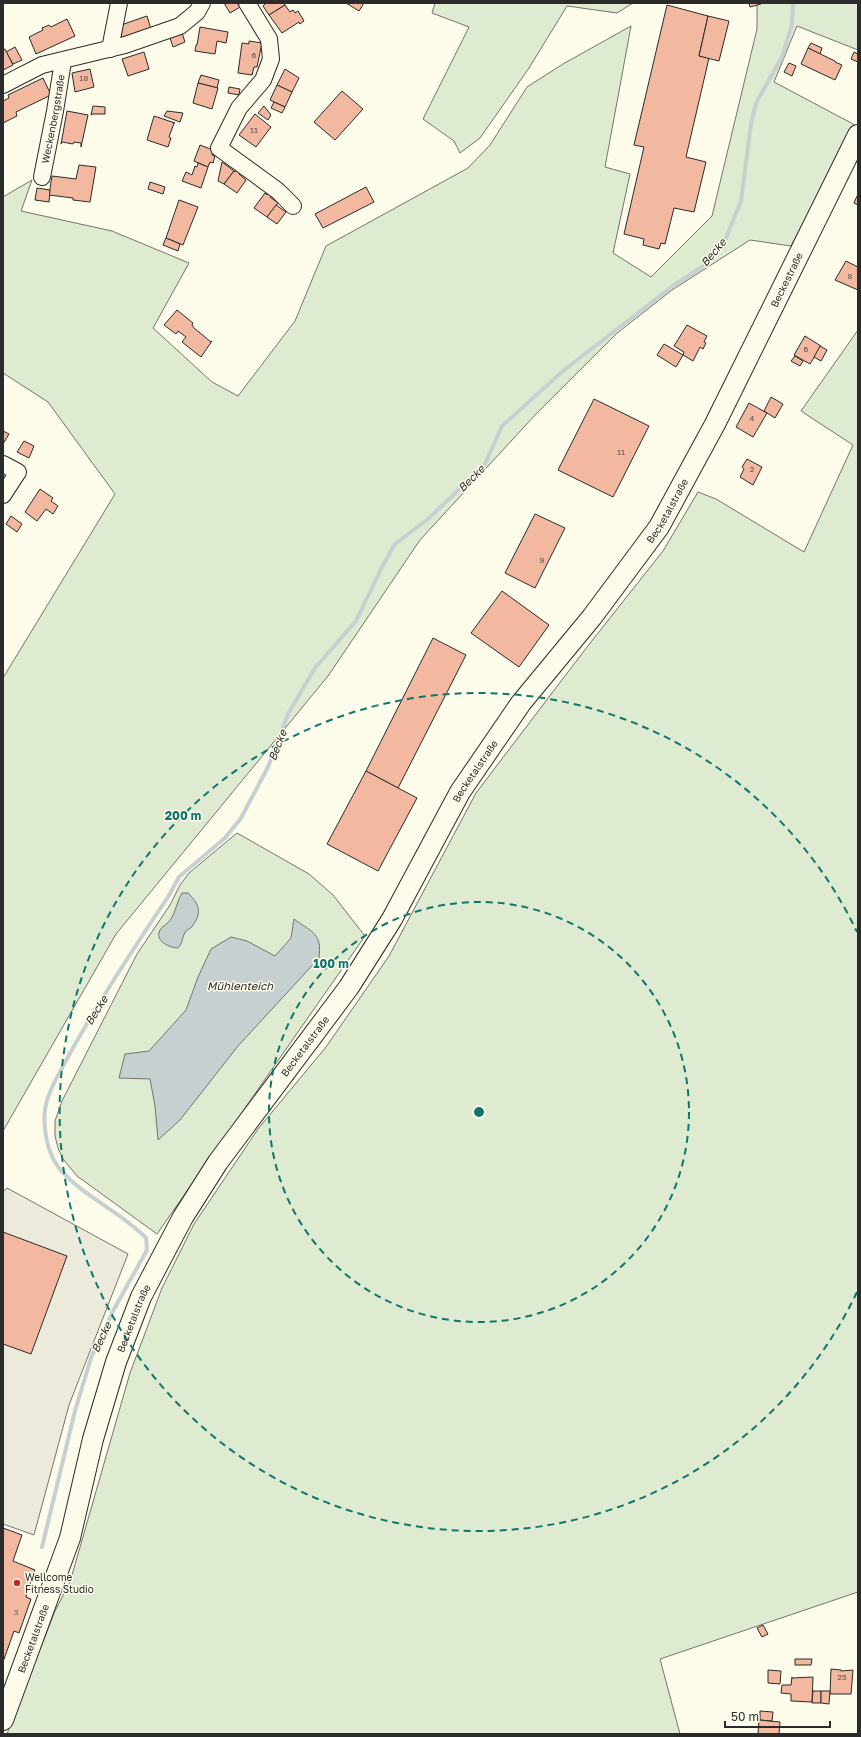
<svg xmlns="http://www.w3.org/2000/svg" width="861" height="1737" font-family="'Golos Text',sans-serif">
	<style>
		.green { fill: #deebd1; stroke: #74746e }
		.parking { fill: #eceadb; stroke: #74746e }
		.water { fill: #c7d0d0; stroke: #74746e }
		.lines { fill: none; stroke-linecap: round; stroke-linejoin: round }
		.stream { stroke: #c7d0d0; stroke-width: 4 }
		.building { fill: #f2b8a0; stroke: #2b2b2b }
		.minor-casing { stroke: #2b2b2b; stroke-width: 18 }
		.major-casing { stroke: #2b2b2b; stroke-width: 22 }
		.minor { stroke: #fdfbea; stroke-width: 16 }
		.major { stroke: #fdfbea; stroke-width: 20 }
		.ring { fill: none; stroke: #0f766e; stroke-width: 2; stroke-dasharray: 7 5 }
		.poi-dot { fill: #c62828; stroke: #fdfbea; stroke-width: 1.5 }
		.labels { text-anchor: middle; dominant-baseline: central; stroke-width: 3; stroke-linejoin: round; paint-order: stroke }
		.number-label { font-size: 8px; fill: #5d4e48 }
		.street-label { font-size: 10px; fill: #2b2b2b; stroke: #fdfbea }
		.poi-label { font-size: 10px; fill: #2b2b2b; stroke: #fdfbea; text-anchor: start }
		.water-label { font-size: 11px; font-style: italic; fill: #2b2b2b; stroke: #fdfbea }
		.centre { fill: #0f766e; stroke: #fdfbea; stroke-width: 2 }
		.ring-label { font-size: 12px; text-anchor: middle; font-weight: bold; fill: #0f766e; stroke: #fdfbea; stroke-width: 3; stroke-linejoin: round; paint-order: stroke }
	</style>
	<rect width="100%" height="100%" fill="#fdfbea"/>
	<g class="green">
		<path d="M435,3H633L617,13L567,6L529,68L480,138L460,153L454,141L423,119L469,27L432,13Z"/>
		<path d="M757,3H858V50L797,26L774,82L855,125L791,246L750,240L672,290L616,334L536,414L420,540L328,676L116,934L3,1131V678L115,494L48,402L3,373V197L32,180L21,211L112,231L189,263L153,328L212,382L238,396L295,321L326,246L468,168L490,145L527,87L563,64L631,26L605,167L630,174L613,253L651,277L712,216L757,29Z"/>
		<path d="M858,330V1592L660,1659L680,1734H7L55,1611L70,1582L130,1373L162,1288L194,1224L258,1129L326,1047L389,956L476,793L587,647L663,551L698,492L716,499L804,552L853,445L801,411Z"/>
		<path d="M237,833L309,874L333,895L365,936L157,1234L77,1176L63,1159L58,1148L55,1136V1121L62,1101L137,954L170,905L180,885L189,873Z"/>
	</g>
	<path class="parking" d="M7,1188L128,1254L69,1405L34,1535L3,1524V1192Z"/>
	<g class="water">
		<path d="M182,893H188C198,903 203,911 193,925C192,928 188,929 186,931C182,936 183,943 178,948C170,948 154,941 160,930C162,926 168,924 171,919C176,911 177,901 182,893Z"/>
		<path d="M294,919C313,933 322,933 319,958L238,1046L180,1120L158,1140L155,1106L150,1079L119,1078L125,1054L149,1051L186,1010L198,977L211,949L231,937L247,941L275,956L291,938Z"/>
	</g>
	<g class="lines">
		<path class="stream" d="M42,1547L75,1411L91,1358L113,1311L147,1250L146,1238C120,1211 83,1197 59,1168C47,1153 43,1128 45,1110C47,1093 60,1072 68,1057C98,1002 133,949 168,897L179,877L225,838L241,818L268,767L288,714L315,668L356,621L381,569L395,544L428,519L484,466L502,426L563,371L674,285L702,267L724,243L741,201L751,124L756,103L782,57L792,25L793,3"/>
	</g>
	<g class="building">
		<path d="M224,3H237L240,7L230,13Z"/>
		<path d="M266,3H284L285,5L269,15L263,6Z"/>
		<path d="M346,3H364L359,11Z"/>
		<path d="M749,3H760L761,4L750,7Z"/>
		<path d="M285,5L290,12L293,10L295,13L298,11L304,21L300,24L299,22L282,33L269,15Z"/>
		<path d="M667,5L708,16L699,56L709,58L686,157L706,162L694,212L674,208L665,244L661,243L659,249L643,245L644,239L624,234L644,147L634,145Z"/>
		<path d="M147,16L151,29L122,39L118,26Z"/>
		<path d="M708,16L729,21L719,61L699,56Z"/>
		<path d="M67,19L75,36L36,54L29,37L43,30L42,28L49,25L51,27Z"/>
		<path d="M200,27L228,32L226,43L217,41L215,54L195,51L196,45H197Z"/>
		<path d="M182,33L185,42L173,47L170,38Z"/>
		<path d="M249,41L262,43L257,67H254L252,75L238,73L242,43L249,44Z"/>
		<path d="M811,43L822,48L820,54L808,48Z"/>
		<path d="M15,47L22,60L13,64L6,52Z"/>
		<path d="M808,48L835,61V62L842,65L835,80L801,64Z"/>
		<path d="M5,49L13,65L3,70V50Z"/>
		<path d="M144,52L149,69L128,76L122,59Z"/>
		<path d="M854,52L858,54V62L851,59Z"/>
		<path d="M789,63L796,66L792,76L784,72Z"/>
		<path d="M90,69L94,87L75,92L72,73Z"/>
		<path d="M285,69L299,78L292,92L277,85Z"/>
		<path d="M201,75L219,80L217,88L198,83Z"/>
		<path d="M43,78L51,95L16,112L17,116L3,123V101L9,98L8,95Z"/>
		<path d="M198,83L218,88L212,109L193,103Z"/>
		<path d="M277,85L292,92L285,107L270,100Z"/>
		<path d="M229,87L240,89L239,95L228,93Z"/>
		<path d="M342,91L363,109L335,140L314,122Z"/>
		<path d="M274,102L285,107L282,113L271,108Z"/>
		<path d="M93,106L105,107V114H93L91,115Z"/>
		<path d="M264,106L271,115L268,120L258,113Z"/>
		<path d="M67,111L88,115L81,147V143L74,142L73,144L62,142L61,144Z"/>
		<path d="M167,111L183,113L180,122L164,116Z"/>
		<path d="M255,114L271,127L256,147L239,135Z"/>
		<path d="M154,116L175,123H174L169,137L171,138L168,147L147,140Z"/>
		<path d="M200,145L213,150L212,155L215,156L213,163L210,162L208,167L194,161Z"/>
		<path d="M222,162L234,171L224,184L218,181Z"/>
		<path d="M198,163L208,167L201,188L182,181L186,172L192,175L195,166L197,167Z"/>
		<path d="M79,165L96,167L90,202L73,200V198L49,195L52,176L76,179Z"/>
		<path d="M237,169L240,171L239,174L246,180L237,193L224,184L234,171L235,172Z"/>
		<path d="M150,182L165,187L163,194L148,189Z"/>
		<path d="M366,187L374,202L323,228L315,214Z"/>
		<path d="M37,188L50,190L49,202L35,200Z"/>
		<path d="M269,192L272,194L270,197L278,203L267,217L254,208L265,193L267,195Z"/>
		<path d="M857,196H858V205L854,203Z"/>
		<path d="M179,200L198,207L183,245L166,238Z"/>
		<path d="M276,205L286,212L277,224L267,217Z"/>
		<path d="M166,238L180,244L178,251L163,245Z"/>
		<path d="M846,261L858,267V290L835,280Z"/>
		<path d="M177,310L193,323L192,325L194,328L211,342L212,341L201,357L182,342L186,337L178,331L176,334L164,325Z"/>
		<path d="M687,325L707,336L704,342L706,343L703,349L700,347L693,361L683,355L684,352L674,346Z"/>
		<path d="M805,336L821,346L810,364L794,355Z"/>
		<path d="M664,344L683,355L676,367L657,355Z"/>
		<path d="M820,346L827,350L821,361L814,357Z"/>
		<path d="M795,356L803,361L800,366L791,361Z"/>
		<path d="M771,397L783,404L775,418L764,411Z"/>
		<path d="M594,399L649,426L613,497L558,470Z"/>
		<path d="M749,403L767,413L753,437L736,427Z"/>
		<path d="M3,431L9,434L3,444Z"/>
		<path d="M24,441L34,446L29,458L17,452Z"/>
		<path d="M747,459L762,467L753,485L740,477L744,469L742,467Z"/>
		<path d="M40,489L53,498L51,501L58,506L53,514L46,509L37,521L25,512Z"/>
		<path d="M535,514L565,528L535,588L505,573Z"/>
		<path d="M11,516L22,524L17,532L6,524Z"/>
		<path d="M502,591L549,625L519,667L471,633Z"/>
		<path d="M433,638L466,655L398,788L366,771Z"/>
		<path d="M366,771L417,798L378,871L327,844Z"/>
		<path d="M3,1232L67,1256L31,1354L3,1344Z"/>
		<path d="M3,1528L22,1535L13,1561L35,1570L26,1597L31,1599L19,1633L14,1631L3,1662Z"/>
		<path d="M763,1625L768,1634L762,1637L757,1628Z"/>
		<path d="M795,1659H812L811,1665H795Z"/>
		<path d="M831,1669L841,1670V1671L853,1670L851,1694H830Z"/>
		<path d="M768,1670L781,1671L780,1684L768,1683Z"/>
		<path d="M792,1677V1678L813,1677L812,1702L791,1701V1694L781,1693L782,1685H791Z"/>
		<path d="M813,1691H821V1703H812Z"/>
		<path d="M821,1691H830L829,1704L821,1703Z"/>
		<path d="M760,1711L773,1712L772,1721L760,1720Z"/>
		<path d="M759,1720L780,1722L779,1734H758Z"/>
	</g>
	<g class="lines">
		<g class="minor-casing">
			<g id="minor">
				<path d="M247,3L269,39L271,59L263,80L239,108L219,148L278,191L293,206"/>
				<path d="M110,49L119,3"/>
				<path d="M3,85L42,65L125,45L180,26L197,12L202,3"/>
				<path id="s1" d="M42,177L55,111L63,61"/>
				<path d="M3,464L18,472L3,495"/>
			</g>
		</g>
		<g class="major-casing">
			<g id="major">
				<path id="s2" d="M3,1720L70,1538L93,1439L116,1362L141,1297L183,1217L218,1162L349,987L392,919L460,792L521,703L592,617L659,527L715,424L858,135"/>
			</g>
		</g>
		<use href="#minor" class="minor"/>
		<use href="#major" class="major"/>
	</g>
	<g class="ring">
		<circle cx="479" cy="1112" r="210"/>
		<path d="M857 1292A419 419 0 1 1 857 932"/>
	</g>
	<circle class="poi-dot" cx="17" cy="1583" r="4"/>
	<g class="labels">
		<g class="number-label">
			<text x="254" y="55">6</text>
			<text x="84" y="78">18</text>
			<text x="254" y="130">11</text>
			<text x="850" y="276">8</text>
			<text x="806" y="349">6</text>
			<text x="752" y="418">4</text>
			<text x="621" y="452">11</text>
			<text x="752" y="469">2</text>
			<text x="542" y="560">9</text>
			<text x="16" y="1612">3</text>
			<text x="842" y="1677">25</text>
		</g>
		<g class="street-label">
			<text stroke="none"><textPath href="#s1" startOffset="59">Weckenbergstraße</textPath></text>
			<text stroke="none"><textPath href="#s2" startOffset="1654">Beckestraße</textPath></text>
			<text stroke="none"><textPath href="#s2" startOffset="1394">Becketalstraße</textPath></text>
			<text stroke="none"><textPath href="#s2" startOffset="1070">Becketalstraße</textPath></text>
			<text stroke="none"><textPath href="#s2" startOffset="746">Becketalstraße</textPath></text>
			<text stroke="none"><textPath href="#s2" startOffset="423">Becketalstraße</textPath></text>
			<text stroke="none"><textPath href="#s2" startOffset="87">Becketalstraße</textPath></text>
		</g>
		<g class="poi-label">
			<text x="25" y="1577">Wellcome<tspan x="25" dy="12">Fitness Studio</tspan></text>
		</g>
		<g class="water-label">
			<text transform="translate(713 252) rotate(-50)">Becke</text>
			<text transform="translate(471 478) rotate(-45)">Becke</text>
			<text transform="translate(277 745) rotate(-69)">Becke</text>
			<text x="240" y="985">Mühlenteich</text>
			<text transform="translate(96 1010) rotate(-58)">Becke</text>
			<text transform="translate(101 1337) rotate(-65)">Becke</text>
		</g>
	</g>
	<circle cx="479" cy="1112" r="6" class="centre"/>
	<g class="ring-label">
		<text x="183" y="820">200 m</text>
		<text x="331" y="968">100 m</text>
	</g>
	<rect width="861" height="1737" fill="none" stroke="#2b2b2b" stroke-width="8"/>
	<path d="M725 1721v6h105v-6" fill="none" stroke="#2b2b2b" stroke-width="2"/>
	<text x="731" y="1721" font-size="12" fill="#2b2b2b" stroke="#fdfbea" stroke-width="3" paint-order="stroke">50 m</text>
</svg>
